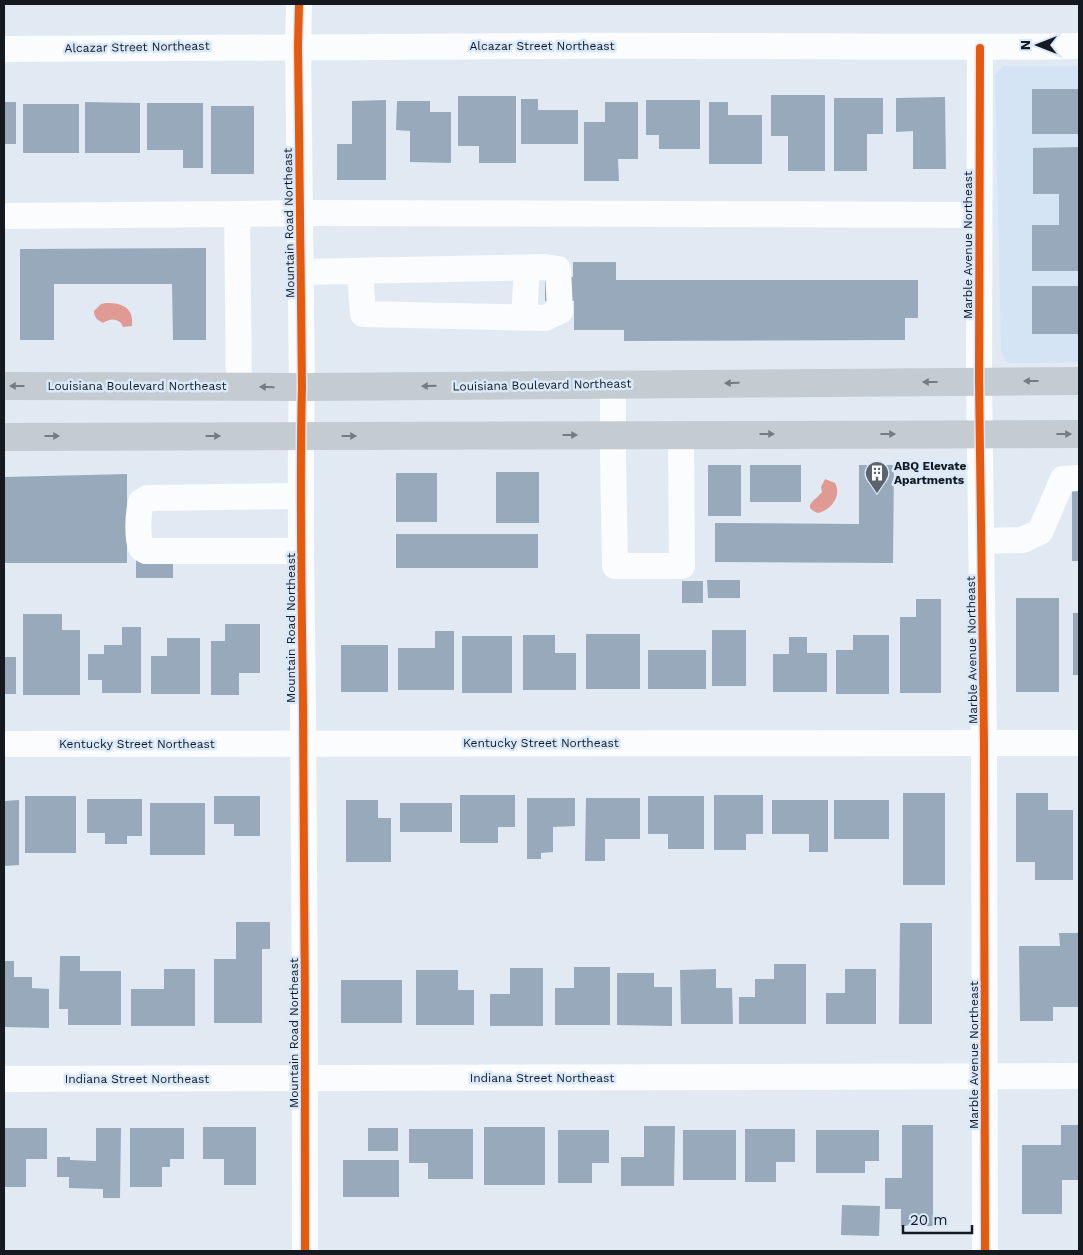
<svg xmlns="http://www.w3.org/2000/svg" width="1083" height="1255" font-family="'Work Sans',sans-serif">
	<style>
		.built { fill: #d4e4f5 }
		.water { fill: #df9b93 }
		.building { fill: #97a9ba }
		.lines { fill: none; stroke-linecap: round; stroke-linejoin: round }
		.minor { stroke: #fafcfd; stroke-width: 26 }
		.major { stroke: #c4cbd1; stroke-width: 28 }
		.cycleway-casing { stroke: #d9e9fb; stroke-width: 11 }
		.cycleway { stroke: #e8590c; stroke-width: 8 }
		.oneway { fill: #757b81 }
		.labels { text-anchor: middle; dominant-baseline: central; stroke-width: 5; stroke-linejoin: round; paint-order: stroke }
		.street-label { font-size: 12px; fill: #141a20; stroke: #d9e9fb }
		.poi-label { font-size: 12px; font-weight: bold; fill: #141a20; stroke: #d9e9fb; text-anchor: start }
	</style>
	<rect width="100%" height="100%" fill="#e1eaf3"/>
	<path class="built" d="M1003,66H1079V362L1007,363L1001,351L995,75Z"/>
	<g class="water">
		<path d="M106,303C123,303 134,308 132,326L123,327L121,323C114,318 110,319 103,323C97,320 94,317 94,311L101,304Z"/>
		<path d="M825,479L835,483C842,496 831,510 818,513C800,507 817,499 822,492L821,487Z"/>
	</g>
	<g class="building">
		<rect x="1032" y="89" width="47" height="45"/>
		<path d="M771,95H825V171H788V136H771Z"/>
		<path d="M458,96H516V163H479V146H458Z"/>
		<path d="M945,97L946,169H913V131L896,132V98Z"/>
		<path d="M834,98H883V134H867V171H834Z"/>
		<path d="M521,99H538V110H578V144H521Z"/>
		<path d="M386,100V180H337V144H352V101Z"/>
		<path d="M646,100H700V149H659V135H646Z"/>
		<path d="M397,101H430V112H451V163L410,162V131L396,130Z"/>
		<rect x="4" y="102" width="12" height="42"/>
		<path d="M85,102L140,103V153H85Z"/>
		<path d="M605,102H638V159H618L619,181H584V122H605Z"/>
		<path d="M709,102H728V115H762V164H709Z"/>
		<path d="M147,103H203V168H183V150H147Z"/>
		<rect x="23" y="104" width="56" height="49"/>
		<rect x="211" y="106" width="43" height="68"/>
		<path d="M1079,147V271H1032V225H1059V194H1033V148Z"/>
		<path d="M206,248V340H173L172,284H54V340H20V249Z"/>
		<path d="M573,262H616V280H918V318H905V340L624,341V330H574V301H545V277H573Z"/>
		<rect x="1032" y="286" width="47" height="48"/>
		<rect x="708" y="465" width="33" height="51"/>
		<rect x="750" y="465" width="51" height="37"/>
		<path d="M859,465H894L893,563L715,562V523L859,524Z"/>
		<rect x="496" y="472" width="43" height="51"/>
		<rect x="396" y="473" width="41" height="49"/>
		<path d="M127,474V563H4V477Z"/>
		<rect x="1072" y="489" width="7" height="72"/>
		<rect x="396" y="534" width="142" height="34"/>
		<rect x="136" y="557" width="37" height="21"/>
		<path d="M707,580H740V598H708Z"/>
		<rect x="682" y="581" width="21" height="22"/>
		<rect x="1016" y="598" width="43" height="94"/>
		<path d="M916,599H941V693H900V617H916Z"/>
		<rect x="1073" y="613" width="6" height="62"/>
		<path d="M23,614H62V630H80V695H23Z"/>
		<path d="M225,624H260V673H239V695H211V641H225Z"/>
		<path d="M122,627H141V693H102V680H88V654H104V645H122Z"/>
		<rect x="712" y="630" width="34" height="56"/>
		<path d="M435,631H454V690H398V648H435Z"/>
		<rect x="586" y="634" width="54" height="55"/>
		<path d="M523,635H555V653H576V690H523Z"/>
		<path d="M853,635H889V694H836V650H853Z"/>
		<rect x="462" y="636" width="50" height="57"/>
		<path d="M789,637H807V653H827V692H773V654H789Z"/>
		<path d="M167,638H200V694H151V656H167Z"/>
		<rect x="341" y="645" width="47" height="47"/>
		<rect x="648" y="650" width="58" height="39"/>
		<rect x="4" y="657" width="12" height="37"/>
		<rect x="903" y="793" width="42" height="92"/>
		<path d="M1016,793H1048V810H1073V880H1035V862H1016Z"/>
		<path d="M460,795H515V827H498V843H460Z"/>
		<path d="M714,795H763V834H746V850H714Z"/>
		<rect x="25" y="796" width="51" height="57"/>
		<path d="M214,796H260V836H234V824H214Z"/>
		<path d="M648,796H704V849H668V834H648Z"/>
		<path d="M527,798H575V826L553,827V852L541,853V859H527Z"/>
		<path d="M586,798H640V839H605V861H585Z"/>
		<path d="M87,799H142V836H127V844H105V833H87Z"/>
		<path d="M19,800V865L4,866V801Z"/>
		<path d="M346,800H378V818H391V862H346Z"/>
		<path d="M772,800H828V852H809V834H772Z"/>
		<rect x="834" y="800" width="55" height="39"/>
		<rect x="150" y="803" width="55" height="52"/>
		<rect x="400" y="803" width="52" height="29"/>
		<path d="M236,922H270V949H262V1023H214V959H236Z"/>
		<path d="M900,923H932V1024H899Z"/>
		<path d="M1059,933H1079V1007H1053V1021H1020L1019,946H1060Z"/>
		<path d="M60,956H80V971H121V1025H68V1009H59Z"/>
		<path d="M4,961H14V977H32V988L49,989V1028L4,1027Z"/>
		<path d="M774,964H806V1024H739V997H755V979H774Z"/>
		<path d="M574,967H610V1025H555V988H574Z"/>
		<path d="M510,968H543V1026H490V994H510Z"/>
		<path d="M164,969H195V1026H131V989H164Z"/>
		<path d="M716,969V988H732L733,1024H681L680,970Z"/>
		<path d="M845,969H876V1024H826V993H845Z"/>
		<path d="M416,970H458V990H474V1025H416Z"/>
		<path d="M617,973H654V987H672V1026L617,1025Z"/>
		<rect x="341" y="980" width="61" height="43"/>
		<path d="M902,1125H933V1226H901V1209H885V1178H902Z"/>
		<path d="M1061,1125H1079V1180H1062V1214H1022V1145H1061Z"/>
		<path d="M644,1126H675L674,1186H621V1157H644Z"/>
		<path d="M203,1127H256V1185H224V1159H203Z"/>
		<rect x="484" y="1127" width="61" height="58"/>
		<path d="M4,1128H47V1159H26V1187H4Z"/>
		<path d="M96,1128H121L120,1198H103V1189L69,1188V1177H57V1157H70V1160L96,1161Z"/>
		<path d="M130,1128H184V1159H170V1167H162V1187H130Z"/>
		<rect x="368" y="1128" width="30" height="23"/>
		<path d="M409,1129H473V1179H428V1163H409Z"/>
		<path d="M745,1129H795V1162H776V1182H745Z"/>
		<path d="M558,1130H609V1163H592V1183H558Z"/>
		<rect x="683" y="1130" width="53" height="50"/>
		<path d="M816,1130H879V1161H865V1173H816Z"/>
		<rect x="343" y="1160" width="56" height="37"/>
		<path d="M842,1205L880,1206L879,1236L841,1235Z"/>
	</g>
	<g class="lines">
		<g class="minor">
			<path d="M299,4L298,46L302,387C299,494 302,602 303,709C304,890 306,1070 305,1251"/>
			<path d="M980,48L979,381L984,743L985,1251"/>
			<path d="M4,49C247,47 490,45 733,46C849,46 964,48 1079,46"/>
			<path d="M4,216L237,214"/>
			<path d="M301,272L543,267L558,269L560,311L545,318L363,314L360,271"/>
			<path d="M524,317L527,268"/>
			<path d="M613,385V457L615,566H682L681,435"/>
			<path d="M239,387L237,214L320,213L979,215"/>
			<path d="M301,496L147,498L141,502C138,514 137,536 141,548L146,551H301"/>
			<path d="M981,541L1022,540L1040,532L1063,479L1079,478"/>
			<path d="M4,744L1079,743"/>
			<path d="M4,1079L1079,1076"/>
		</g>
		<g class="major">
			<path d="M4,386L302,387L1079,381"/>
			<path d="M4,437L1079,434"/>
		</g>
		<g class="cycleway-casing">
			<g id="cycleway">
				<path d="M299,4L298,46L302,387C299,494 302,602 303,709C304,890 306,1070 305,1251"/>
				<path d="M980,48L979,381L984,743L985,1251"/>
			</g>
		</g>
		<use href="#cycleway" class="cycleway"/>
	</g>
	<defs><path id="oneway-solid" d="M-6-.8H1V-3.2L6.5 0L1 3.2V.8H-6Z" transform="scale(1.25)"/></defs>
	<g class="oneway">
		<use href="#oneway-solid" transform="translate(1031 381) rotate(180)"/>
		<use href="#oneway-solid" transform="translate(930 382) rotate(180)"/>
		<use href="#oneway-solid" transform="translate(732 383) rotate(179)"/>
		<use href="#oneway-solid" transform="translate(17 386) rotate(-180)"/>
		<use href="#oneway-solid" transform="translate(429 386) rotate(179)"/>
		<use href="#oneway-solid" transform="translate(267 387) rotate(-179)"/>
		<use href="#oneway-solid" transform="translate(767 434)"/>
		<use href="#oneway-solid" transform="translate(888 434)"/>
		<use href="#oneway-solid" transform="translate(1064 434)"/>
		<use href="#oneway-solid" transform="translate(570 435)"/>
		<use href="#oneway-solid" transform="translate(52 436)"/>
		<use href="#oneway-solid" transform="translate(213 436)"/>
		<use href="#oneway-solid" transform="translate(349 436)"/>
	</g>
	<defs>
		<g id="building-pin" transform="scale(1.25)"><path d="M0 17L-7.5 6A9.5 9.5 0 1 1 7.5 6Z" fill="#5c636a" stroke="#d9e9fb"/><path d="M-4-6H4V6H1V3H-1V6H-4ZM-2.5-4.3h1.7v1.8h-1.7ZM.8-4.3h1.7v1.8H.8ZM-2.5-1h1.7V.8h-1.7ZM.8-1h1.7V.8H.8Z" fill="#fff"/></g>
	</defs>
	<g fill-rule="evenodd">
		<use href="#building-pin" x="877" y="473"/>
	</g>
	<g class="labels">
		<g class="street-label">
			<text x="542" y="46">Alcazar Street Northeast</text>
			<text transform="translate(137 47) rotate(-1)">Alcazar Street Northeast</text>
			<text transform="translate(289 223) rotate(-91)">Mountain Road Northeast</text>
			<text transform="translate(968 245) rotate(-90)">Marble Avenue Northeast</text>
			<text transform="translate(542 385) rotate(-1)">Louisiana Boulevard Northeast</text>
			<text x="137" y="386">Louisiana Boulevard Northeast</text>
			<text transform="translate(291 628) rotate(-90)">Mountain Road Northeast</text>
			<text transform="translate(972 650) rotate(-91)">Marble Avenue Northeast</text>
			<text x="541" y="743">Kentucky Street Northeast</text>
			<text x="137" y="744">Kentucky Street Northeast</text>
			<text transform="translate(294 1033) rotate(-90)">Mountain Road Northeast</text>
			<text transform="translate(974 1055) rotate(-90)">Marble Avenue Northeast</text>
			<text x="542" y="1078">Indiana Street Northeast</text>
			<text x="137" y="1079">Indiana Street Northeast</text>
		</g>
		<g class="poi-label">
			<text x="894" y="466">ABQ Elevate<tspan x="894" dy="14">Apartments</tspan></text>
		</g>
	</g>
	<rect width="1083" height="1255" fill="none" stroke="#141a20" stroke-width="10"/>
	<g transform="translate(1038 45) rotate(270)" stroke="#d9e9fb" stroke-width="4" paint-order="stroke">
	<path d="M0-4L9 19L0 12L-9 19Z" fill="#141a20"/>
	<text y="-8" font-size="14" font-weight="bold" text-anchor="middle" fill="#141a20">N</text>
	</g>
	<path d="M903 1225v8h69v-8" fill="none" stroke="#141a20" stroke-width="2.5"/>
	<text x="910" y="1225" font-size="15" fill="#141a20" stroke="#d9e9fb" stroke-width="4" paint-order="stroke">20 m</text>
</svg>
